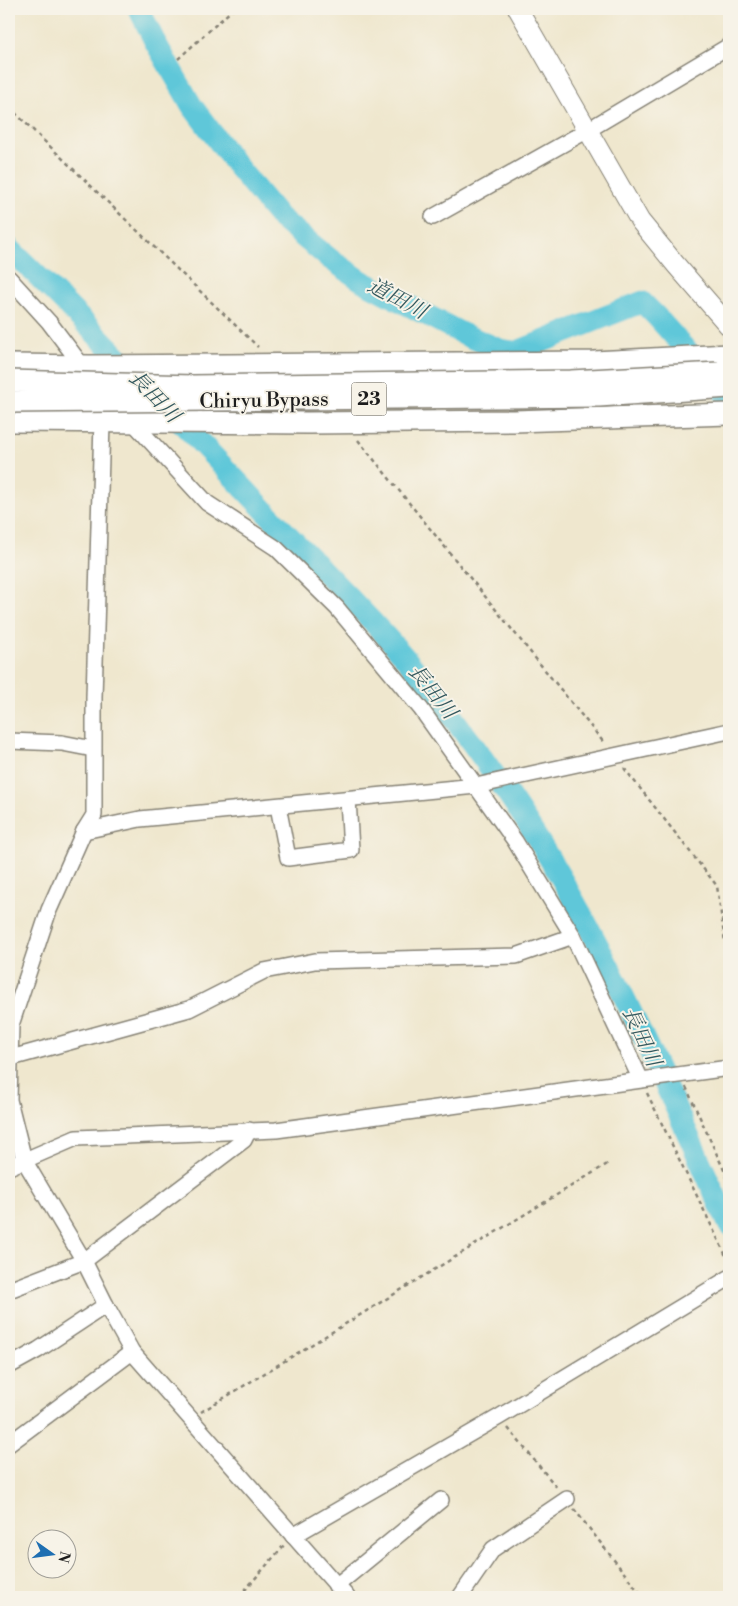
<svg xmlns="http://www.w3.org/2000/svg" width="738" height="1606" font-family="'Libre Bodoni','Noto Serif JP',serif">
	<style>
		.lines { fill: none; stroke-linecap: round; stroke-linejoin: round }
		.river { stroke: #5ec7d9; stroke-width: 22 }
		.minor-casing { stroke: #868275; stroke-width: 18 }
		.major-casing { stroke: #868275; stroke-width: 21 }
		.highway-casing { stroke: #868275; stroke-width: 24 }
		.path { stroke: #868275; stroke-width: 2.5; stroke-dasharray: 4 4; stroke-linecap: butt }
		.minor { stroke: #fff; stroke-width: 15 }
		.major { stroke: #fff; stroke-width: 19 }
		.highway { stroke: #fff; stroke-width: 21 }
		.highway-bridge-casing { stroke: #868275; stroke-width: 24; stroke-linecap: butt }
		.highway-bridge { stroke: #fff; stroke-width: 21 }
		.labels { text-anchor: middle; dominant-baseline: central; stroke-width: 4; stroke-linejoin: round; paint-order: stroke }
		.shield { fill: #f7f3e8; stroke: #5e5c59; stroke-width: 1 }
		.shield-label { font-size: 19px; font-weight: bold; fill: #1c1c1c }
		.street-label { font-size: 20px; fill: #1c1c1c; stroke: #f7f3e8 }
		.water-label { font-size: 21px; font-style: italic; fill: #33585e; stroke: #f7f3e8 }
	</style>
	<rect width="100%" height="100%" fill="#f7f3e8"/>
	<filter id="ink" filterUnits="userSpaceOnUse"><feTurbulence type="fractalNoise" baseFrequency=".02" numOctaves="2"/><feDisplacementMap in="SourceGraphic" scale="10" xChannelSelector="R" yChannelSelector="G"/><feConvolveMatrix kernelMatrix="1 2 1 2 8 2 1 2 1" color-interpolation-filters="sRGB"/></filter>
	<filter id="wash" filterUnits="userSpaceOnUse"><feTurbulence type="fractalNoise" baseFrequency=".0096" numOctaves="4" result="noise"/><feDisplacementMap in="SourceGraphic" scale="20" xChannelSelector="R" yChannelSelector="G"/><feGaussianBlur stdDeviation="1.12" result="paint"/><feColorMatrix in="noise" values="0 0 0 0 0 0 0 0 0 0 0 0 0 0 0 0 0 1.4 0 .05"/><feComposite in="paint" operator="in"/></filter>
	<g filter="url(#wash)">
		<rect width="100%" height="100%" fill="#efe7ce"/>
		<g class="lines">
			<g class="river">
				<path d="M139,9L154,40L192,106L236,165L280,218L330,259L362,281L463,334L501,350L516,352L642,302L656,316L729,398"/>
				<path d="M9,248C99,335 185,426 271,517C316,565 364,610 407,660C445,706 481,754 514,803C603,934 663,1082 729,1225"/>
			</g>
		</g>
	</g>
	<g filter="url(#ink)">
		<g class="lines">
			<g class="minor-casing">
				<g id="minor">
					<path d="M433,217L588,130L729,46"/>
					<path d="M9,278L49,322L86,371"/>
					<path d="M130,419L207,503L276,548L337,608L421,709L515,841L573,936L641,1080"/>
					<path d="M102,423L94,697V815L84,831L49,910L11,1025L9,1100L24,1160L84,1261L106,1305L132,1352L347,1597"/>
					<path d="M9,741L62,743L93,749"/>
					<path d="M278,806L288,858L351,850L348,799"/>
					<path d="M84,831L140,819L476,786L729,731"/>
					<path d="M11,1058L189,1009L264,971L315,961L516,956L573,936"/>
					<path d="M9,1167L76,1138L276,1130L729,1068"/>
					<path d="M9,1290L84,1261L244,1140L249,1130"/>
					<path d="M9,1366L38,1350L106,1305"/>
					<path d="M9,1444L132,1352"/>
					<path d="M293,1536L499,1417L729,1278"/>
					<path d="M336,1586L441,1500"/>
					<path d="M460,1597L493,1549L567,1499"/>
				</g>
			</g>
			<g class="major-casing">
				<path id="major" d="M518,9L640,221L676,265L729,326"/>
			</g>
			<g class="highway-casing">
				<g id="highway">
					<path d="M9,365L90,366L594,362L729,355"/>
					<path d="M9,421L308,423L514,421L729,414"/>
				</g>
			</g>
			<g class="path">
				<path d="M178,59L233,9"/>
				<path d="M9,107L258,347"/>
				<path d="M358,440L605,744"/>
				<path d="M624,768L717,886L729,970"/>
				<path d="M686,1087L729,1181"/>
				<path d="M647,1093L729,1262"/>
				<path d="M201,1412L609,1163"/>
				<path d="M508,1428L558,1489"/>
				<path d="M574,1509L643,1597"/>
				<path d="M239,1597L285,1544"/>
			</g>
			<use href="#minor" class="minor"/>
			<use href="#major" class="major"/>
			<use href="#highway" class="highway"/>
			<g class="highway-bridge-casing">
				<g id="highway-bridge">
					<path d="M9,381L193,386L571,381L718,373"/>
					<path d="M9,402L599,396L729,387"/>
				</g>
			</g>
			<use href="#highway-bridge" class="highway-bridge"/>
		</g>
	</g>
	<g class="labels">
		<rect class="shield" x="351.5" y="382.5" width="35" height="33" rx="4"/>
		<g class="shield-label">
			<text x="369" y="399">23</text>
		</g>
		<g class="street-label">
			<text transform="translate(264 401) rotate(-1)">Chiryu Bypass</text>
		</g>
		<g class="water-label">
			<text transform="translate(397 299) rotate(28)">道田川</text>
			<text transform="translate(154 397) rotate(46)">長田川</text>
			<text transform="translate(432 692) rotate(51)">長田川</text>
			<text transform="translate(641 1037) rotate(65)">長田川</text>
		</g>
	</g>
	<rect width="738" height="1606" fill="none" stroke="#f7f3e8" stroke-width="30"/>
	<g transform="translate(52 1554) rotate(104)"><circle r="24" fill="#f7f3e8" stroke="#9f9d96"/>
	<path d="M0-4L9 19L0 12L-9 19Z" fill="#1f6fb2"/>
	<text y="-8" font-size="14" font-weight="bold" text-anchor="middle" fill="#1c1c1c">N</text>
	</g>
</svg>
